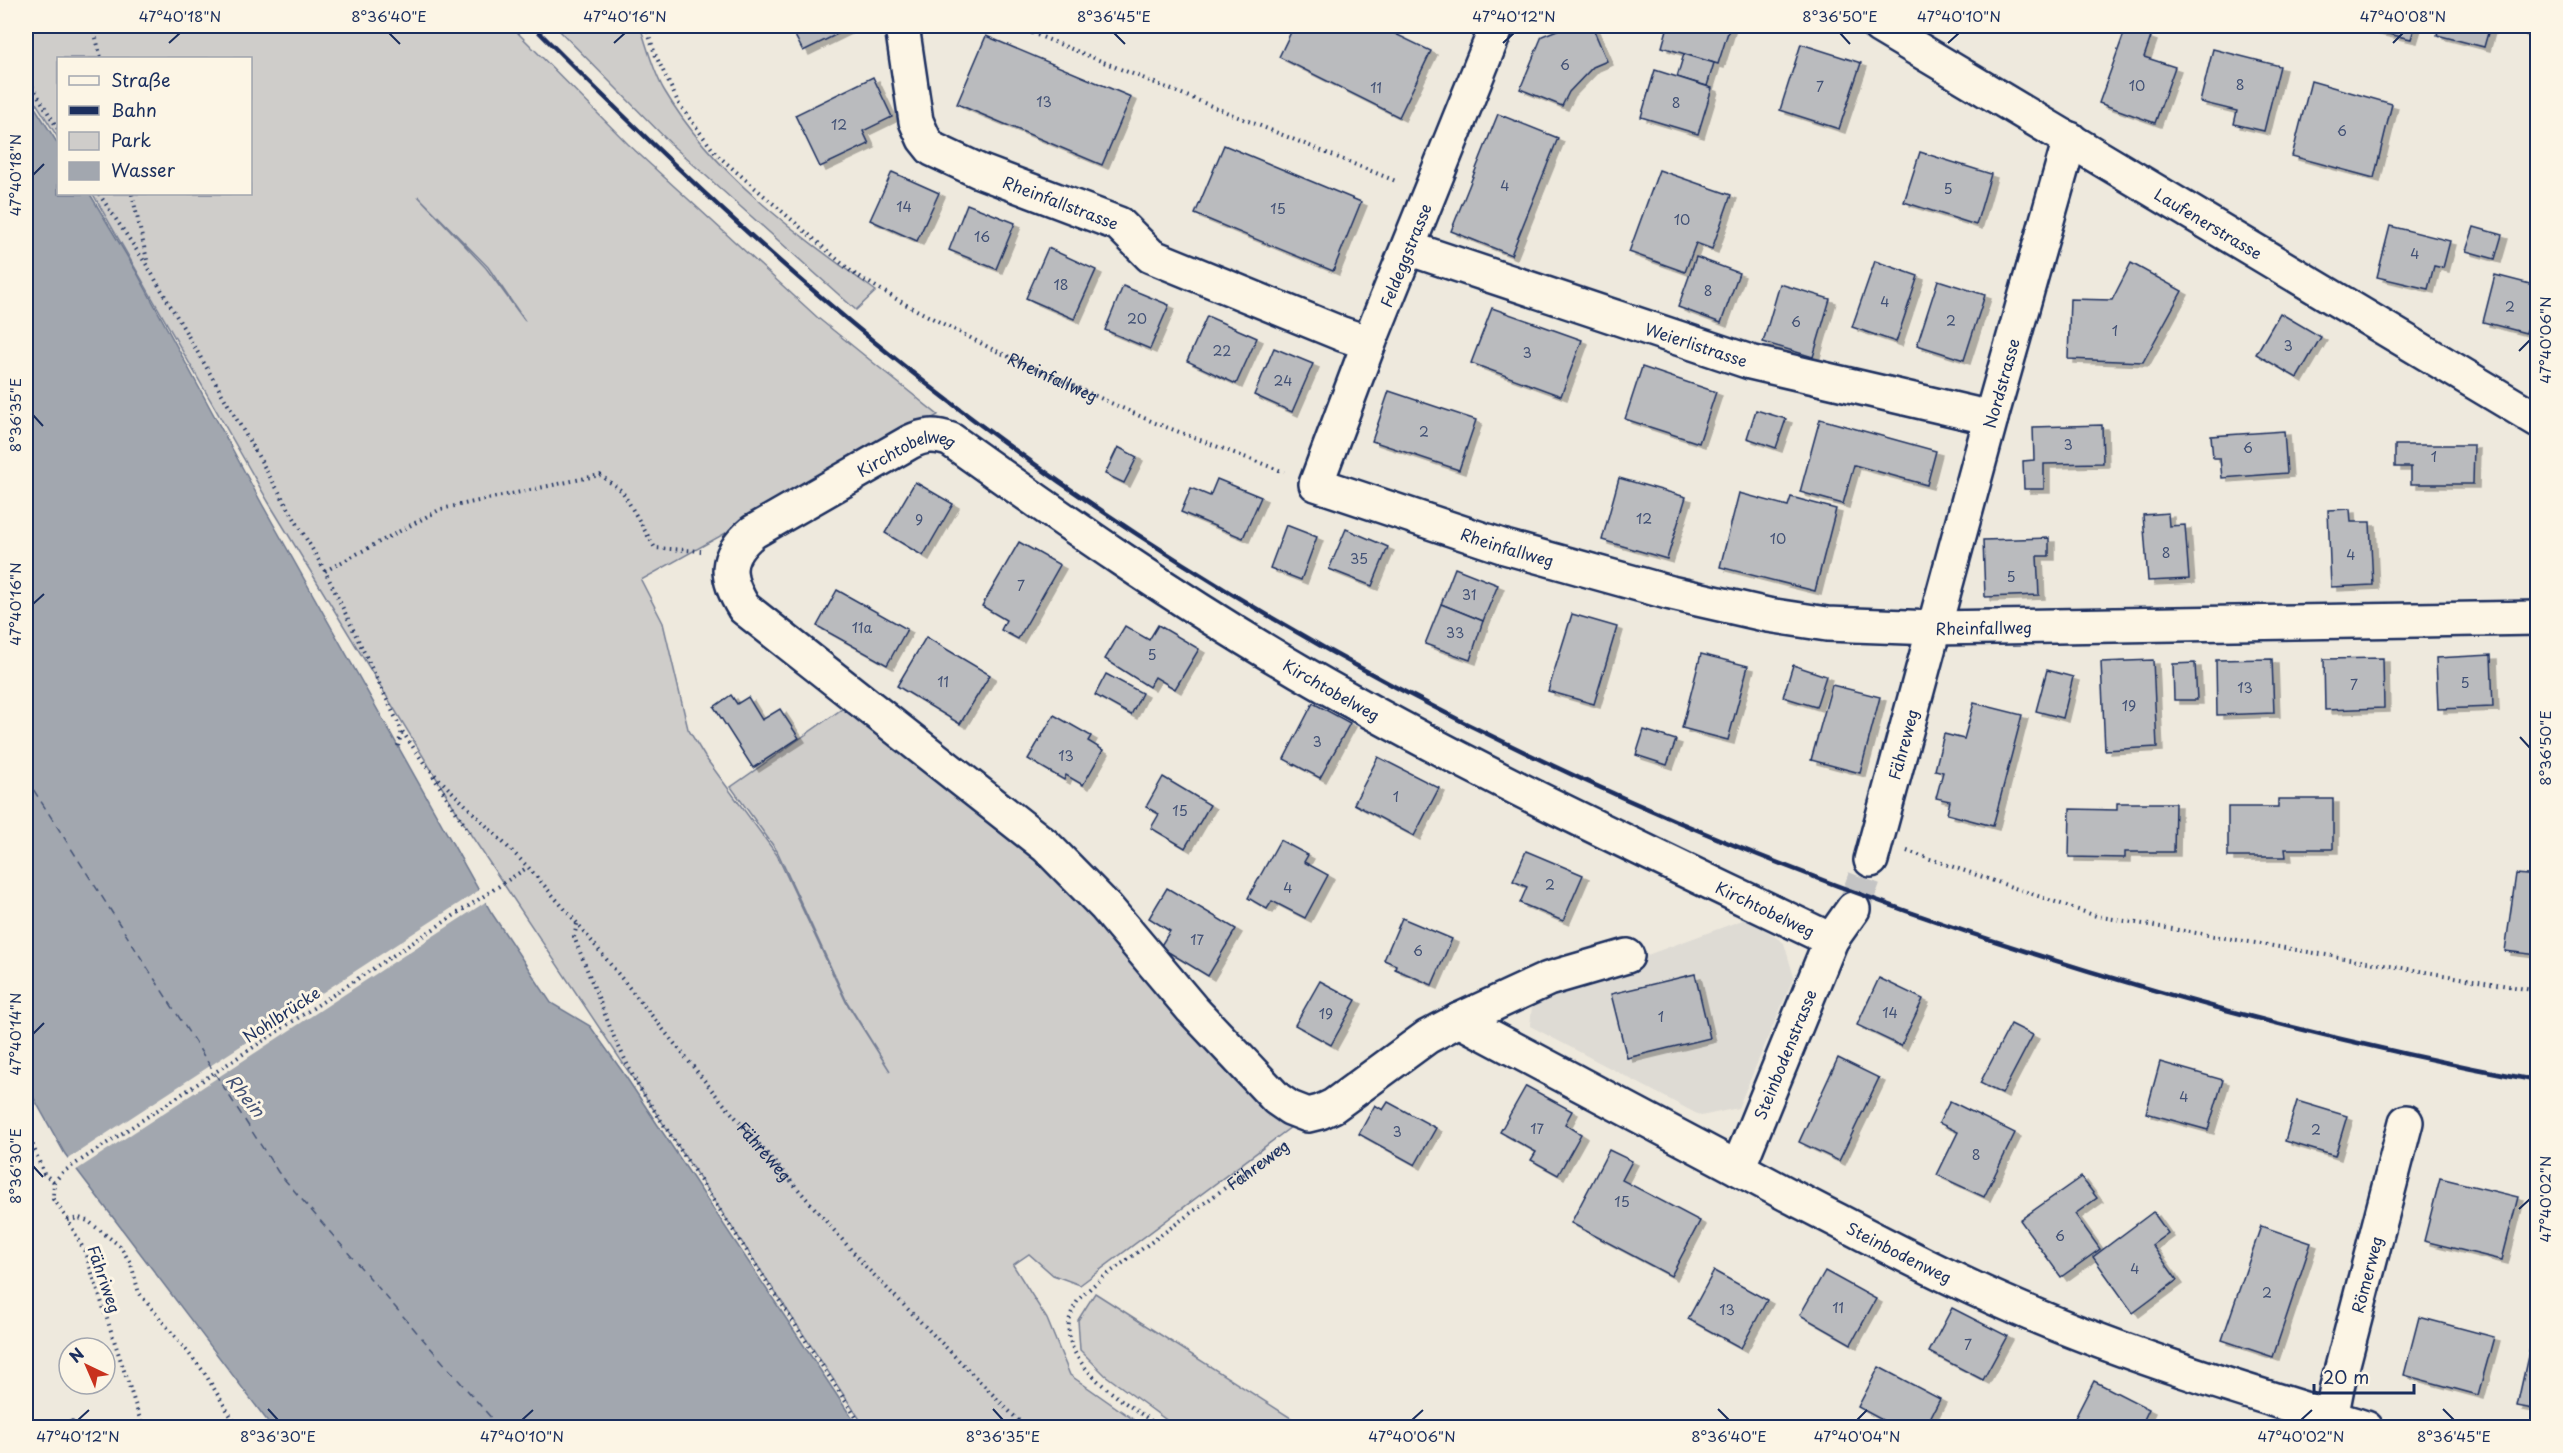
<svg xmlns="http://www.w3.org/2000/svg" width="2563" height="1453" font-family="'Playpen Sans',sans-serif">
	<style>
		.built { fill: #dedbd4 }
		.green { fill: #cfcdca; stroke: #757e94; stroke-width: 1.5; fill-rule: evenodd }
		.water { fill: #a2a7af; stroke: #6c778f; stroke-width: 1.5 }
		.pier { fill: #eee9dd }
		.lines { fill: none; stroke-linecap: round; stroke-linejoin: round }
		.ferry { stroke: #445376; stroke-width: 1.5; stroke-dasharray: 8 6; stroke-linecap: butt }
		.building { fill: #babbbe; stroke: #1b2f5e; stroke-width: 1.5; filter: url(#shadow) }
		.minor-tunnel { stroke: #c4c4c4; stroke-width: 33; stroke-dasharray: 33 16; stroke-linecap: butt }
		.minor-casing { stroke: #1b2f5e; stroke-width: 38 }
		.path { stroke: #1b2f5e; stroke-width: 4; stroke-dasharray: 1.5 4.5; stroke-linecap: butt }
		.minor { stroke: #fcf5e5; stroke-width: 33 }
		.rail { stroke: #1b2f5e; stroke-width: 4.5 }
		.ticks { fill: none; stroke: #1b2f5e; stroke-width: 2 }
		.labels { text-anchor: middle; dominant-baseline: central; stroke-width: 6; stroke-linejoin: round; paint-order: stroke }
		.number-label { font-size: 14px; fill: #435276 }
		.street-label { font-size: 16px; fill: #1b2f5e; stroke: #fcf5e5 }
		.water-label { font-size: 18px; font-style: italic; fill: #445376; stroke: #fcf5e5 }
		.neatline { fill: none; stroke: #1b2f5e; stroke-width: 2 }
		.ticks-label { font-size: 15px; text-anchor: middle; fill: #1b2f5e }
	</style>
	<defs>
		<filter id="shadow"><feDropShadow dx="6" dy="4" stdDeviation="0" flood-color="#0004"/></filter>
	</defs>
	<rect width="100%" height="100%" fill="#eee9dd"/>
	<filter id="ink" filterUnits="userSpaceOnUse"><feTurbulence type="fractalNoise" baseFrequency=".0167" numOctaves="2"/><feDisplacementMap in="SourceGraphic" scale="12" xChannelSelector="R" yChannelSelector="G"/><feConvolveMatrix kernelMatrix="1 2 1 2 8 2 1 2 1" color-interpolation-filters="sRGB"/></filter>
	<g filter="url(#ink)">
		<path class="built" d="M1748,918L1784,943L1794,977L1738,1108L1701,1116L1530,1026L1533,997Z"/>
		<g class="green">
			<path d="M26,26H511L628,144L818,318L938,415L641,580L663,623L688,729L705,757L777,855L846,1002L890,1071L847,1002L777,851L731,787L852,702L1040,851L1291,1127L1080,1285L1053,1275L1029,1254L1013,1265L1047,1319L1070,1375L1134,1420L1136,1427H865L471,835L269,503L93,194H250V58H58V138L26,87ZM418,196L488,267L525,321L486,268Z"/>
			<path d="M555,26H640C647,46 653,71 664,90C714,175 797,234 876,291L856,310L675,148Z"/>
			<path d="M1095,1293L1305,1427H1176L1105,1375L1080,1350L1078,1320Z"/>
		</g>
		<path class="water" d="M26,93L58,144V194H90L136,271L262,504L491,912L551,1003L590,1026L622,1071L858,1427H272L65,1154L26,1084Z"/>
		<path class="pier" d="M481,889L487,901L75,1171L66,1160Z"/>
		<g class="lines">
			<path class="ferry" d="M26,778L278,1172L500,1428"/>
		</g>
		<g class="building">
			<path d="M790,26H849L850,28L803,51Z"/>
			<path d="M1294,26H1379L1431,51L1399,117L1279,57Z"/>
			<path d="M1567,26H1592L1607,61L1593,67L1569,92L1562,106L1520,89L1542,36Z"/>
			<path d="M1668,26H1730L1718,64L1662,47Z"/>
			<path d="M2352,26H2415L2411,39Z"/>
			<path d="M2439,26H2490L2484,47L2437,35Z"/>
			<path d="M2522,26H2538V37L2520,32Z"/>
			<path d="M2126,28L2151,37L2144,57L2175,67L2155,123L2099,103Z"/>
			<path d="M986,36L1131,97L1102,165L957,104Z"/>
			<path d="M1801,44L1861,63L1839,129L1780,110Z"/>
			<path d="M2213,49L2280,66L2264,131L2234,124L2237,111L2200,102Z"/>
			<path d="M1684,54L1714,63L1707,86L1677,77Z"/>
			<path d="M1655,70L1712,88L1698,134L1641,117Z"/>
			<path d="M873,77L892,117L863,131L869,144L820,167L795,115Z"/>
			<path d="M2311,81L2392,104L2374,178L2292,156Z"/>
			<path d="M1498,114L1558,138L1511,255L1451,231Z"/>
			<path d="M1224,145L1361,202L1333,271L1195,214Z"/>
			<path d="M1920,152L1991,174L1976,225L1904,202Z"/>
			<path d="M1659,170L1731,195L1712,249L1696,243L1685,272L1629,252Z"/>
			<path d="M892,172L939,193L917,241L870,220Z"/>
			<path d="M967,204L1015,223L996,269L949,250Z"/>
			<path d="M2390,226L2450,241L2443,268L2434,266L2428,289L2377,277Z"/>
			<path d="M2474,227L2502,235L2495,259L2466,251Z"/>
			<path d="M1048,248L1096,270L1074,319L1026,298Z"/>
			<path d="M1696,257L1739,273L1721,323L1678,307Z"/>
			<path d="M1875,261L1918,276L1896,342L1852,327Z"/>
			<path d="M2131,263L2182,291L2143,362L2068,359L2070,299L2112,300Z"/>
			<path d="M2495,275L2538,286L2526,333L2483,322Z"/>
			<path d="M1938,280L1985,295L1964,360L1917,345Z"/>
			<path d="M1780,284L1830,299L1813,357L1763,342Z"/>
			<path d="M1123,286L1169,305L1150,349L1105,330Z"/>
			<path d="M1492,308L1582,340L1561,396L1471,363Z"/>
			<path d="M2280,313L2321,337L2297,378L2256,354Z"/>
			<path d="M1207,316L1257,338L1236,384L1187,361Z"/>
			<path d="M1274,348L1313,364L1292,412L1254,395Z"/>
			<path d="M1642,367L1716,392L1699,443L1625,419Z"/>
			<path d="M1389,391L1476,420L1459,470L1372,441Z"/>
			<path d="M1756,410L1786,419L1776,448L1747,438Z"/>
			<path d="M1820,419L1936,451L1927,485L1854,465L1843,504L1800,492Z"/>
			<path d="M2102,425L2103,463L2044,464V489H2024L2023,461L2034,460L2033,427Z"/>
			<path d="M2284,431L2287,473L2222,478L2220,458H2213L2211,436Z"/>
			<path d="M2395,445H2474L2473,484H2411V467H2395Z"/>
			<path d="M1118,447L1137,457L1124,483L1105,474Z"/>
			<path d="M1619,478L1686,497L1667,559L1602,540Z"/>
			<path d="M1217,479L1261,497L1243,538L1181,512L1191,488L1210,496Z"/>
			<path d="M915,482L953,504L923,556L885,533Z"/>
			<path d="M1739,493L1788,506L1791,497L1836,509L1815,591L1720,567Z"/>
			<path d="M2350,509L2351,522H2370L2373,585L2331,587L2328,510Z"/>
			<path d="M2168,513L2169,526L2185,525L2189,579L2148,581L2143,515Z"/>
			<path d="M1286,525L1317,537L1301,580L1270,568Z"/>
			<path d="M1346,529L1388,547L1372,586L1329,569Z"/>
			<path d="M2049,538V556H2037L2039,595L1985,597L1983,540Z"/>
			<path d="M1019,542L1060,565L1018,639L1001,630L1006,620L982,606Z"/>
			<path d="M1455,568L1498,585L1483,621L1441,604Z"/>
			<path d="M837,590L907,629L887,665L817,626Z"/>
			<path d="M1441,604L1483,621L1470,660L1425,644Z"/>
			<path d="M1572,614L1617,627L1594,704L1548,691Z"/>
			<path d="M1158,625L1199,649L1175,689L1155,677L1149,687L1105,659L1125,626L1149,640Z"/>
			<path d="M926,637L990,675L960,724L897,686Z"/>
			<path d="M1701,654L1748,666L1728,740L1682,728Z"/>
			<path d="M2491,655L2493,707L2438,709L2436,658Z"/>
			<path d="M2383,658L2384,708L2325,710L2324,659Z"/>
			<path d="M2272,659L2274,713L2217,715L2216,660Z"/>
			<path d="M2153,660L2157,747L2105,750L2101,662Z"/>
			<path d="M2195,663L2197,700H2174L2173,664Z"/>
			<path d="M1793,665L1826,676L1816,707L1783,697Z"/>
			<path d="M2047,670L2073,677L2063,718L2036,711Z"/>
			<path d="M1106,674L1142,693L1131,715L1095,695Z"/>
			<path d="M1832,685L1880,697L1860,773L1811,760Z"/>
			<path d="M731,695L737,704L748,697L762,720L780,709L799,738L753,768L714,707Z"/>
			<path d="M1313,703L1350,723L1320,778L1284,759Z"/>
			<path d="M1974,703L2022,715L1993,826L1947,814L1950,801L1936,798L1943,772L1935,770L1944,734L1964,739Z"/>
			<path d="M1054,715L1091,736L1088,741L1103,750L1083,785L1066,775L1064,780L1028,759Z"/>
			<path d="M1644,730L1676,740L1667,765L1636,755Z"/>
			<path d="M1378,757L1439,788L1414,836L1354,804Z"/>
			<path d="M1163,777L1210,805L1185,848L1151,828L1159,814L1146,807Z"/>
			<path d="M2278,799H2333V849H2285L2286,857H2228V807H2278Z"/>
			<path d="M2117,803H2175L2174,852H2125V858L2069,857L2070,809L2117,810Z"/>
			<path d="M1280,840L1308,855L1304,862L1328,875L1305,918L1272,901L1267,909L1248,898Z"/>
			<path d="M1526,851L1583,875L1563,921L1520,903L1527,887L1513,881Z"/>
			<path d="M2516,874L2538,876V955L2505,951Z"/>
			<path d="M1167,888L1236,929L1208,976L1160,947L1170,931L1149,918Z"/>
			<path d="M1402,918L1452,939L1432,985L1395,969L1396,965L1384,960Z"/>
			<path d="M1695,974L1710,1038L1627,1058L1611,994Z"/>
			<path d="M1879,978L1923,999L1901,1046L1857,1025Z"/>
			<path d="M1320,981L1356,1000L1331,1045L1295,1025Z"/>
			<path d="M2011,1024L2033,1035L2002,1094L1980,1083Z"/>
			<path d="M1838,1058L1879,1078L1839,1161L1799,1142Z"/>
			<path d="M2160,1062L2223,1080L2208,1130L2146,1113Z"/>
			<path d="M1526,1086L1572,1111L1565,1124L1581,1134L1558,1175L1531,1160L1536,1152L1500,1132Z"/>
			<path d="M1950,1101L2015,1133L1984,1197L1937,1175L1958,1132L1939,1123Z"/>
			<path d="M2297,1101L2347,1116L2335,1156L2285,1141Z"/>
			<path d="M1388,1102L1436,1128L1415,1165L1359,1134L1375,1105L1383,1110Z"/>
			<path d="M1609,1150L1632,1161L1622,1180L1700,1221L1671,1276L1571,1223Z"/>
			<path d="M2081,1177L2097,1198L2075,1214L2100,1249L2061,1277L2020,1220Z"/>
			<path d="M2440,1178L2518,1197L2502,1260L2424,1241Z"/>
			<path d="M2153,1212L2168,1233L2152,1245L2177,1280L2133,1313L2093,1257Z"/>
			<path d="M2261,1226L2311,1243L2273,1357L2222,1340Z"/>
			<path d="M1714,1271L1767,1300L1741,1348L1688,1319Z"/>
			<path d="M1825,1271L1876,1299L1851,1344L1800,1315Z"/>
			<path d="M1952,1308L2007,1336L1983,1380L1929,1352Z"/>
			<path d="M2419,1317L2494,1337L2478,1395L2404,1375Z"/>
			<path d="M2530,1347L2538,1349V1410L2517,1406Z"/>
			<path d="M1879,1367L1940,1399L1925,1428H1897L1858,1407Z"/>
			<path d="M2094,1381L2149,1409L2140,1428H2080L2072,1424Z"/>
			<path d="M72,1420L78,1428H57Z"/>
		</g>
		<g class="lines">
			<path class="minor-tunnel" d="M1853,909L1871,860"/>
			<g class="minor-casing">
				<g id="minor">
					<path id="s4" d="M902,26L916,121L924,139L932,149L979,171L1119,224L1151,256L1342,334L1369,343"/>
					<path id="s5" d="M1497,26L1369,343L1316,484L1505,547L1671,593L1768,615L1827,624L1934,628L2538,618"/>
					<path id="s6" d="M1879,26L2538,420"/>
					<path id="s7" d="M1408,248L1750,362L1991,418"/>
					<path id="s8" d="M1871,860L1991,418L2070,139"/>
					<path id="s9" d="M1627,956L1548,979L1459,1020L1427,1037L1333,1106L1320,1112L1308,1115L1290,1108L1277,1099L1192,1009L1106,907L1046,846L744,608C725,577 723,557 753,532L910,442C924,435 935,434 951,440C1064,521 1179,601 1299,671C1471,771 1652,854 1831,940"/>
					<path id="s10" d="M1459,1020C1571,1080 1683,1140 1796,1199C1868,1236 1940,1275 2015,1307C2128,1356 2248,1392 2366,1428"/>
					<path id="s11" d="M1738,1168L1831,940L1853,909"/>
					<path id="s12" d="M2329,1428L2337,1387L2406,1122"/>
				</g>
			</g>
			<g class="path">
				<path d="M93,26L101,58"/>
				<path id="s1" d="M646,26L655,54L679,104L716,154L853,273L903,303L992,349L1153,422L1284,472"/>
				<path d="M1015,26L1398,182"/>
				<path d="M1450,26L1460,31"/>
				<path d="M1033,33L1036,26"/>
				<path d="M26,76L58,129"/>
				<path id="s2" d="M99,194L148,267L325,571L402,731L426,766L528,867L577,923L716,1095L866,1267L1026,1428"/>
				<path d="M132,194L148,264"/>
				<path d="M325,571L441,509L600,475L622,491L655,548L701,551"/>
				<path d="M398,746L402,731"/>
				<path d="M433,776L471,835"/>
				<path d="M1907,851L2096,916L2538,991"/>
				<path d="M577,924L574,937L614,1037L637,1084L863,1428"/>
				<path d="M26,1128L44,1174L54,1182"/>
				<path d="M68,1220L79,1218L88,1221L120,1246L131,1264L139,1293L204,1372L238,1428"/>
				<path d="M143,1428L85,1252L68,1220L53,1199L54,1182L63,1172L528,867"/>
				<path id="s3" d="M1161,1428C1125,1401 1042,1357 1077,1302C1082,1295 1091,1288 1097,1282L1286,1143"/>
			</g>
			<use href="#minor" class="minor"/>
			<path class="rail" d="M533,26C674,168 820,306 982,426C1435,763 1985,976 2538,1081"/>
		</g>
	</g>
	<path class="ticks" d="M389,33L400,44M1114,33L1125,44M1840,33L1850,44M169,43L180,33M614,43L625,33M1503,43L1514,33M1948,43L1959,33M2393,43L2403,33M33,175L44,164M2519,351L2530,340M33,415L43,426M33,604L44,594M2520,737L2530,748M33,1034L44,1023M33,1166L43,1177M2519,1209L2530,1199M268,1409L278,1420M993,1409L1003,1420M1718,1409L1729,1420M2443,1409L2454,1420M78,1420L89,1410M522,1420L533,1410M1412,1420L1423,1410M1857,1420L1867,1410M2301,1420L2312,1410"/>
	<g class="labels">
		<g class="number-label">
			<text x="1565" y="64">6</text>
			<text x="2240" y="84">8</text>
			<text x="2137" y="85">10</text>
			<text x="1820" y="86">7</text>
			<text x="1376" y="87">11</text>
			<text x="1044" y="101">13</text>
			<text x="1676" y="102">8</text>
			<text x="839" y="124">12</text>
			<text x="2342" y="130">6</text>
			<text x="1505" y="185">4</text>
			<text x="1948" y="188">5</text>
			<text x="904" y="206">14</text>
			<text x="1278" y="208">15</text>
			<text x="1682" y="219">10</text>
			<text x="982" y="236">16</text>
			<text x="2415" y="253">4</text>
			<text x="1061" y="284">18</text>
			<text x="1708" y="290">8</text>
			<text x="1885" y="301">4</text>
			<text x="2510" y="306">2</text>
			<text x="1137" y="318">20</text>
			<text x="1951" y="320">2</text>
			<text x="1796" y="321">6</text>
			<text x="2115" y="330">1</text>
			<text x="2288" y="345">3</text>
			<text x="1222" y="350">22</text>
			<text x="1527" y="352">3</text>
			<text x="1283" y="380">24</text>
			<text x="1424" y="431">2</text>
			<text x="2068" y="444">3</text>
			<text x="2248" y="447">6</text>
			<text x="2434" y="456">1</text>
			<text x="1644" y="518">12</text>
			<text x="919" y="519">9</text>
			<text x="1778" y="538">10</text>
			<text x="2166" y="552">8</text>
			<text x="2351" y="554">4</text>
			<text x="1359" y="558">35</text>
			<text x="2011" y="576">5</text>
			<text x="1021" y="585">7</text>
			<text x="1469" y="594">31</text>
			<text x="862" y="627">11a</text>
			<text x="1455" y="632">33</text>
			<text x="1152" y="654">5</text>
			<text x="943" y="681">11</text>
			<text x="2465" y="682">5</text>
			<text x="2354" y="684">7</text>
			<text x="2245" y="687">13</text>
			<text x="2129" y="705">19</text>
			<text x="1317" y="741">3</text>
			<text x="1066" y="755">13</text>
			<text x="1396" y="796">1</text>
			<text x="1180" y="810">15</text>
			<text x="1550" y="884">2</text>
			<text x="1288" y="887">4</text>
			<text x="1197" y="939">17</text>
			<text x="1418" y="950">6</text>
			<text x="1890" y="1012">14</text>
			<text x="1326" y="1013">19</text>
			<text x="1661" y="1016">1</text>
			<text x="2184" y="1096">4</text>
			<text x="1537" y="1128">17</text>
			<text x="2316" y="1129">2</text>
			<text x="1397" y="1131">3</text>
			<text x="1976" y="1154">8</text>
			<text x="1622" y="1201">15</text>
			<text x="2060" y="1235">6</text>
			<text x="2135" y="1268">4</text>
			<text x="2267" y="1292">2</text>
			<text x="1838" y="1307">11</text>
			<text x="1727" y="1309">13</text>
			<text x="1968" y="1344">7</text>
		</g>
		<g class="street-label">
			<text stroke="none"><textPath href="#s4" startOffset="268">Rheinfallstrasse</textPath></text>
			<text stroke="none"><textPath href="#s6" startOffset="384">Laufenerstrasse</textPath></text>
			<text transform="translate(1405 255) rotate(-68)">Feldeggstrasse</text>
			<text stroke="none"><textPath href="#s7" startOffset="304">Weierlistrasse</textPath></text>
			<text stroke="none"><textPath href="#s1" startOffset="554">Rheinfallweg</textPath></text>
			<text stroke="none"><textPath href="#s8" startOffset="494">Nordstrasse</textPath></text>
			<text stroke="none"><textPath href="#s9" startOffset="1384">Kirchtobelweg</textPath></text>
			<text stroke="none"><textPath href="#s5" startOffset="694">Rheinfallweg</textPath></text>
			<text stroke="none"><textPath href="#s5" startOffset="1180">Rheinfallweg</textPath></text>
			<text stroke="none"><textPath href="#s9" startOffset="1888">Kirchtobelweg</textPath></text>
			<text stroke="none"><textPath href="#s8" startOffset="120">Fähreweg</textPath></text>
			<text stroke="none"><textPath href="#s9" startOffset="2374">Kirchtobelweg</textPath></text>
			<text transform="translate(281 1014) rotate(-33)">Nohlbrücke</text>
			<text stroke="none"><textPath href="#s11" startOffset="123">Steinbodenstrasse</textPath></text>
			<text stroke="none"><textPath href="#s2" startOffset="1173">Fähreweg</textPath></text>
			<text stroke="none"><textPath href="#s3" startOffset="396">Fähreweg</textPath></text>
			<text stroke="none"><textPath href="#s10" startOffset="498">Steinbodenweg</textPath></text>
			<text stroke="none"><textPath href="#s12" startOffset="158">Römerweg</textPath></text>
			<text transform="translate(105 1279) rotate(71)">Fähriweg</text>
		</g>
		<g class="water-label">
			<text transform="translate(246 1095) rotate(51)">Rhein</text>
		</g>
	</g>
	<rect width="2563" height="1453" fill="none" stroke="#fcf5e5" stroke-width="66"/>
	<rect x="57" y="57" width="195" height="138" fill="#fcf5e5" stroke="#a2a6af" stroke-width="1.5"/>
	<rect x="69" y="76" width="30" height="9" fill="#fcf5e5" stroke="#a2a6af" stroke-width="1.5"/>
	<text x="111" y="87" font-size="18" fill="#1b2f5e">Straße</text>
	<rect x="69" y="106" width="30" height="9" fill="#1b2f5e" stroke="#a2a6af" stroke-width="1.5"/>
	<text x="111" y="117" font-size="18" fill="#1b2f5e">Bahn</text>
	<rect x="69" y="132" width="30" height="18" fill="#cfcdca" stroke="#a2a6af" stroke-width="1.5"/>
	<text x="111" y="147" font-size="18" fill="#1b2f5e">Park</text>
	<rect x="69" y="162" width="30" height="18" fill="#a2a7af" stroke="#a2a6af" stroke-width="1.5"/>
	<text x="111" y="177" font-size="18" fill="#1b2f5e">Wasser</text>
	<g transform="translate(87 1366) rotate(316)"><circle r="28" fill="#fcf5e5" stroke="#a2a6af" stroke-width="1.5"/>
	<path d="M0-4.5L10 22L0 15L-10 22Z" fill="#c8321e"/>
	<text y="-9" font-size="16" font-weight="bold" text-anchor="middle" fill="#1b2f5e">N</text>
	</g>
	<path d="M2314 1384v9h100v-9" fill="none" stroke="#1b2f5e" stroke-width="3"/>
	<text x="2323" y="1384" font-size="18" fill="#1b2f5e" stroke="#fcf5e5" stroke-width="4.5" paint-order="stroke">20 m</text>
	<rect x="33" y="33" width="2497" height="1387" class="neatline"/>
	<g class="ticks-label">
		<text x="180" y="22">47°40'18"N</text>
		<text x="389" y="22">8°36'40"E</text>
		<text x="625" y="22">47°40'16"N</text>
		<text x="1114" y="22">8°36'45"E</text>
		<text x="1514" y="22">47°40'12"N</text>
		<text x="1840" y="22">8°36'50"E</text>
		<text x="1959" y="22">47°40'10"N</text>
		<text x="2403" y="22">47°40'08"N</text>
		<text transform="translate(16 175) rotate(-90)" y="5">47°40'18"N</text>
		<text transform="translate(2546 340) rotate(-90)" y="5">47°40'06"N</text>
		<text transform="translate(16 415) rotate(-90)" y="5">8°36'35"E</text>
		<text transform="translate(16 604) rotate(-90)" y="5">47°40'16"N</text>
		<text transform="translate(2546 748) rotate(-90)" y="5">8°36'50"E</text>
		<text transform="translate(16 1034) rotate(-90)" y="5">47°40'14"N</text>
		<text transform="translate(16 1166) rotate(-90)" y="5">8°36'30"E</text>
		<text transform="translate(2546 1199) rotate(-90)" y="5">47°40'02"N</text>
		<text x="78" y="1442">47°40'12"N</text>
		<text x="278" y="1442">8°36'30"E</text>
		<text x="522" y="1442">47°40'10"N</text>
		<text x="1003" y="1442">8°36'35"E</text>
		<text x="1412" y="1442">47°40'06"N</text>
		<text x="1729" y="1442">8°36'40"E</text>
		<text x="1857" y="1442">47°40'04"N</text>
		<text x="2301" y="1442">47°40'02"N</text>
		<text x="2454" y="1442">8°36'45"E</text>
	</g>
</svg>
